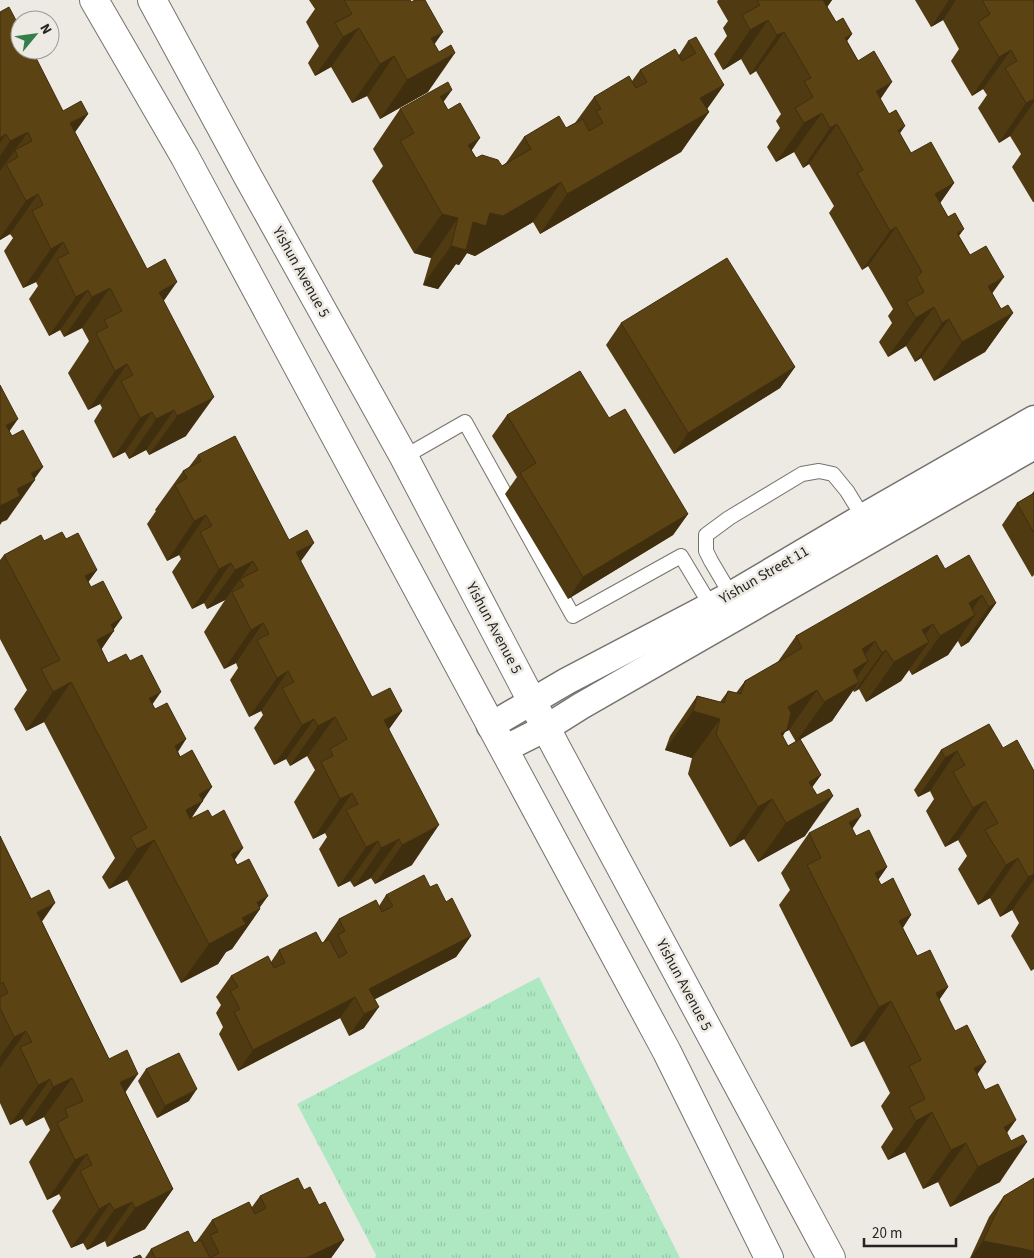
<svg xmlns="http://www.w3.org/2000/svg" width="1034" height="1258" font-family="'Source Sans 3',sans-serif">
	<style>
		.grass { fill: url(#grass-tufts) }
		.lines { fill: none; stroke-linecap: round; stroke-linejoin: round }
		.lane-casing { stroke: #76736e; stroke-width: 16 }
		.street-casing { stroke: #76736e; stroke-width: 29 }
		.secondary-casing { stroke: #76736e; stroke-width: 30 }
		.lane { stroke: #fff; stroke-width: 14 }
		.street { stroke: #fff; stroke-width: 26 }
		.secondary { stroke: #fff; stroke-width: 28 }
		.wall { fill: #4f3a11; fill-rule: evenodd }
		.shaded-wall { fill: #402f0e }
		.building { fill: #5c4314; stroke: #402f0e }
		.labels { text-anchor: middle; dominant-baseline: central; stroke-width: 5; stroke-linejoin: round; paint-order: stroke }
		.street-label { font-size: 15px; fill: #252422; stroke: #ede9e3 }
	</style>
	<defs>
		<pattern id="grass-tufts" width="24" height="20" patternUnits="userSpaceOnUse" patternTransform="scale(1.25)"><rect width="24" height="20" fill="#ade8c3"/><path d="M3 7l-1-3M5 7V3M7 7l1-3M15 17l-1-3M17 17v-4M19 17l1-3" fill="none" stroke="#95c7a7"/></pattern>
	</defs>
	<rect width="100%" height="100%" fill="#ede9e3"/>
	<path class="grass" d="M539,977L680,1258H375L376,1255L297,1104Z"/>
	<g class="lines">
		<g class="lane-casing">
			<g id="lane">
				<path d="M404,457L465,422L573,616L681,556L711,606"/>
				<path d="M734,600L711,561L706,551V535L729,518L802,474L819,471L833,474L847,491L866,522"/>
			</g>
		</g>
		<g class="street-casing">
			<g id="street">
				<path d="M490,726L567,681L731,595L863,517L1034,419"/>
				<path d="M504,749L546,728L581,706L1034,446"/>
			</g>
		</g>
		<g class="secondary-casing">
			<g id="secondary">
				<path d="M94,0L185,157L667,1052L769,1258"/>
				<path d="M152,0L247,175L404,457L557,749L831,1258"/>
			</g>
		</g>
		<use href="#lane" class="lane"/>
		<use href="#street" class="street"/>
		<use href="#secondary" class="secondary"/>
	</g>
	<g class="wall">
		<path d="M309,0H410L435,44L428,92L380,119L367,96L352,103L331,67L315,76L308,63L319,46L306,22L315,9Z"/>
		<path d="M718,0H832L827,7L836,22L852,34L847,41L911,153L954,183L940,203L1001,309L1013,313L985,352L934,381L921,358L915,362L906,346L888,357L879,342L892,323L888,316L893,309L868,266L862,270L829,213L834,206L809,164L803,168L794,152L776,162L767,147L780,128L776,121L781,114L756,71L750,75L741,59L723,70L714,54L727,36L723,28L728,21L717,2Z"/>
		<path d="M915,0H1034V202H1033L1012,167L1021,154L1010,136L999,143L978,108L987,95L983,89L972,96L951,61L959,49L943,20L931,27Z"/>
		<path d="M0,12L63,111L88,114L75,132L163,301L186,436L149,455L146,450L129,459L125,452L113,458L94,421L102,408L100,404L88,410L68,373L89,341L82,328L64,337L60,330L49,336L29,299L38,286L36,282L23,288L4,251L13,238L10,234L0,240Z"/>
		<path d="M688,41L724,85L707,109L709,112L681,152L540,234L533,222L475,256L467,253L459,265L456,264L438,289L423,285L431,258L414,253L372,181L383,166L373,149L400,109L443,102L476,158L502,166L506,163L524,137L566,128L575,123L594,97L632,81L640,70L679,55Z"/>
		<path d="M621,323L795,367L780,388L674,454L606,345Z"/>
		<path d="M507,415L609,418L688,514L673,535L568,599L505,494L517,477L492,436Z"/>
		<path d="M198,455L300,562L372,697L402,711L389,729L412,865L375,884L371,878L354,887L350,881L338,887L319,849L327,837L325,833L313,839L294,802L315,770L307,756L290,766L286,759L274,765L254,728L263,715L261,711L249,717L230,680L238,668L236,663L224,669L204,632L225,600L207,609L204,603L192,609L172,572L181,559L179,555L167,561L147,524L156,511L155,510L183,471L189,467Z"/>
		<path d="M1034,491V575L1032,577L1002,525L1017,503L1031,495Z"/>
		<path d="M66,539L97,570L88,582L114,630L101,650L108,663L152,704L155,709L186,739L178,752L203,800L191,819L235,860L260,909L232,949L226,952L218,964L181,983L127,880L109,889L102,877L115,858L44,722L26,731L14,709L27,690L0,639V560L4,555L44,541Z"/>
		<path d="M945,569L996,603L969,642L961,647L958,641L948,655L912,675L909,670L901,681L866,702L859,689L854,692L853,690L832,721L800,739L821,775L812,787L805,836L758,862L744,839L730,847L688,774L692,758L665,750L670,736L697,696L720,702L728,691L736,693L745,681L777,663L796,636ZM789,730L796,742L788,746L783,736L785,732Z"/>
		<path d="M1003,748L1034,771V969L1031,971L1011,936L1019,923L1012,910L1000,917L990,898L978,905L958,869L967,856L958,840L945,847L926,811L934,799L930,791L918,797L914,790L941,750Z"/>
		<path d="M852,829L856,836L887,867L878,880L881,885L911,915L903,928L917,956L948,987L939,1000L1007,1133L1000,1182L950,1207L938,1182L923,1189L905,1152L888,1160L881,1147L893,1129L881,1106L890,1093L864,1041L851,1047L779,905L790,890L781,873L809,833Z"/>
		<path d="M0,836L173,1189L145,1229L107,1247L105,1241L87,1250L83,1243L71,1248L52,1211L61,1198L59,1194L47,1200L29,1162L50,1130L44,1117L26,1126L22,1119L10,1125L0,1103Z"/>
		<path d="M430,887L446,902L471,936L456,957L375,999L364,1028L349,1036L340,1018L238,1071L219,1034L223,1027L216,1013L221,1005L216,997L231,976L271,962L279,950L322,943L325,942L324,941L339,919L379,906L386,895Z"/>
		<path d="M146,1069L189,1101L157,1118L138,1081Z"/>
		<path d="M304,1190L319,1205L344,1240L331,1258H145L151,1249L194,1243L197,1242V1241L212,1220L252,1207L260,1196Z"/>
		<path d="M1004,1196L1034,1258H970L989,1217Z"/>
	</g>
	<g class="shaded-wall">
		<path d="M822,0H832L812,29Z"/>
		<path d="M949,0H956L943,20L931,27Z"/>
		<path d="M768,20L741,59L723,70L750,30Z"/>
		<path d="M359,28L331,67L315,76L343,37Z"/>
		<path d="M443,32L416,71L431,38Z"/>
		<path d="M784,32L756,71L750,75L777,35Z"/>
		<path d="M852,34L824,73L845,38Z"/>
		<path d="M1011,50L983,89L972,96L999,57Z"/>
		<path d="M455,53L428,92L380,119L407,80Z"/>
		<path d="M394,56L367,96L352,103L380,64Z"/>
		<path d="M892,82L865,122L876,91Z"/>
		<path d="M724,85L702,116L709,112L681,152L540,234L567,194L700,98Z"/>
		<path d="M452,90L424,129L440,96Z"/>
		<path d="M1034,99V102L1010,136L999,143L1026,103Z"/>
		<path d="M822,113L794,152L776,162L804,123Z"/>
		<path d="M88,114L60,153L70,123Z"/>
		<path d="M837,124L809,164L803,168L830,128Z"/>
		<path d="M905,126L878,165L898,130Z"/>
		<path d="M28,132L0,171V156L10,141Z"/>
		<path d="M6,134L0,143V138Z"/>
		<path d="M480,138L453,178L468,145Z"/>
		<path d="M561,182L533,222L475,256L467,253L459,265L456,264L438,289L423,285L451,246L473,222L490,213Z"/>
		<path d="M954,183L927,222L935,194Z"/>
		<path d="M38,194L10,234L0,240V238L26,201Z"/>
		<path d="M442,214L458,218L431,258L414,253Z"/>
		<path d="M896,227L868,266L862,270L890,231Z"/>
		<path d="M964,229L936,268L957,233Z"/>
		<path d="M63,242L36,282L23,288L51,249Z"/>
		<path d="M1004,277L976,316L988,286Z"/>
		<path d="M177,282L149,322L159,292Z"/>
		<path d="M110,288L82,328L64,337L92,297Z"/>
		<path d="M88,290L60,330L49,336L76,297Z"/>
		<path d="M934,307L906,346L888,357L916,318Z"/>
		<path d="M1013,313L985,352L934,381L962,342Z"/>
		<path d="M949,319L921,358L915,362L942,323Z"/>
		<path d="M127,364L100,404L88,410L115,371Z"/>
		<path d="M795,367L780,388L674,454L688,433Z"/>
		<path d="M214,397L186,436L149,455L177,416Z"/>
		<path d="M174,410L146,450L129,459L156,419Z"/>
		<path d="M152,412L125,452L113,458L140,418Z"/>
		<path d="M18,419L0,445L6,425Z"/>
		<path d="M43,467L33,481L35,480L7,520L2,522L0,525V506L17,489L31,473Z"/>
		<path d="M688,514L673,535L568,599L583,577Z"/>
		<path d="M206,515L179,555L167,561L194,521Z"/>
		<path d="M314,543L286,582L296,552Z"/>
		<path d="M253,561L225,600L207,609L235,570Z"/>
		<path d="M231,563L204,603L192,609L219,569Z"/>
		<path d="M97,570L69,609L85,576Z"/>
		<path d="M982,595L963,623L975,615L948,655L912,675L940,636L969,603Z"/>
		<path d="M996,603L969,642L961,647L989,607Z"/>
		<path d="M122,618L112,632L114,631L86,671L97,640L111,624Z"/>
		<path d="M263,623L236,663L224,669L251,630Z"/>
		<path d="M933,624L914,650L929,642L901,681L866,702L894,662L922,630Z"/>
		<path d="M875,641L856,668L868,661L849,688L859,682L832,721L796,742L862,649Z"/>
		<path d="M886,650L859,689L854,692L882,653Z"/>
		<path d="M288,671L261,711L249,717L277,678Z"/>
		<path d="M71,682L44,722L26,731L53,692Z"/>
		<path d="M817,690L789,730L785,732L759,769L788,707Z"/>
		<path d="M161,692L134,731L149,698Z"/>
		<path d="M402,711L374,750L384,720Z"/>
		<path d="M693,711L720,719L692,758L665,750Z"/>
		<path d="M335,717L307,756L290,766L318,726Z"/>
		<path d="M314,719L286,759L274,765L302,725Z"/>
		<path d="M186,739L159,779L175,746Z"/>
		<path d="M957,751L930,791L918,797L945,758Z"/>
		<path d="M821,775L793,814L809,782Z"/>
		<path d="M212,787L202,802L203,801L176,840L158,849L186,810L199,794Z"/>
		<path d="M352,793L325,833L313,839L340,799Z"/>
		<path d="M833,796L805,836L758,862L786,823Z"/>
		<path d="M772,799L744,839L730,847L758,807Z"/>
		<path d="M985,801L958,840L945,847L973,808Z"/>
		<path d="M861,816L834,856L849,822Z"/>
		<path d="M439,825L412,865L375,884L402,845Z"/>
		<path d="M399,839L371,878L354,887L381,848Z"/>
		<path d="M154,840L127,880L109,889L137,849Z"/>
		<path d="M378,841L350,881L338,887L366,847Z"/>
		<path d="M243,848L216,887L231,854Z"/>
		<path d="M1018,858L990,898L978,905L1006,865Z"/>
		<path d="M887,867L860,906L875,873Z"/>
		<path d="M1034,874V879L1012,910L1000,917L1028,877Z"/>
		<path d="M268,896L258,910L260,909L232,949L226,952L218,964L181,983L209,944L242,918L257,902Z"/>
		<path d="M55,903L27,943L37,912Z"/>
		<path d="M911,915L884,954L899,921Z"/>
		<path d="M471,936L456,957L360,1007L369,989Z"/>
		<path d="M948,987L921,1026L936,993Z"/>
		<path d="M355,997L340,1018L238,1071L253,1050Z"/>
		<path d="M891,1001L864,1041L851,1047L879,1007Z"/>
		<path d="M379,1007L364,1028L349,1036L364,1014Z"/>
		<path d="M26,1031L0,1068V1057L14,1037Z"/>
		<path d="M986,1062L958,1102L974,1068Z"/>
		<path d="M138,1074L111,1113L120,1082Z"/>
		<path d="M72,1078L44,1117L26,1126L53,1087Z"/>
		<path d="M50,1079L22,1119L10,1125L38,1085Z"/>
		<path d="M197,1089L189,1101L157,1118L165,1106Z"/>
		<path d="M932,1112L905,1152L888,1160L916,1121Z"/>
		<path d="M1016,1120L988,1160L976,1167L1004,1127Z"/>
		<path d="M1027,1142L1000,1182L950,1207L978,1167Z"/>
		<path d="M966,1143L938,1182L923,1189L951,1150Z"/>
		<path d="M87,1154L59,1194L47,1200L75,1160Z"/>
		<path d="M173,1189L145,1229L107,1247L135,1208Z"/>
		<path d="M132,1202L105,1241L87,1250L114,1210Z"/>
		<path d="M110,1203L83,1243L71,1248L99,1209Z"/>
		<path d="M344,1240L331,1258H306Z"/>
		<path d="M983,1241L1034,1251V1258H971Z"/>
	</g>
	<g class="building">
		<path d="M344,0H410L411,2L415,0H425L443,32L431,38L439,52L451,45L455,53L407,80L394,56L380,64L359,28L343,37L335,23L352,14Z"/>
		<path d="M757,0H823L836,22L843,18L852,34L845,38L858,61L874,51L892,82L876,91L889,114L896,110L905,126L898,130L911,153L931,142L954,183L935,194L948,217L955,213L964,229L957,233L970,255L986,246L1004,277L988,286L1001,309L1008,305L1013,313L962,342L949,319L942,323L934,307L916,318L906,302L924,292L916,277L922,272L896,227L890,231L857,173L863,170L837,124L830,128L822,113L804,123L795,108L813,97L804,81L811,78L784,32L777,35L768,20L750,30L742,15L760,5Z"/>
		<path d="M982,0H1034V99L1026,103L1005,68L1017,61L1011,50L999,57L978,22L990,14Z"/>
		<path d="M9,7L20,28V50H32L63,111L81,101L88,114L70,123L147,269L165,259L177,282L159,292L214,397L177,416L174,410L156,419L152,412L140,418L121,381L133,375L127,364L115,371L96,333L108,327L104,320L122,311L110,288L92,297L88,290L76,297L57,259L69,253L63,242L51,249L32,211L43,205L38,194L26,201L6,164L18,157L15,150L32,141L28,132L10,141L6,134L0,138V12Z"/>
		<path d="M696,37L724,85L700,98L709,112L567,194L561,182L503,216L490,213L486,226L473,222L466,250L451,246L458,218L442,214L400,141L414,133L400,109L448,82L452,90L440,96L448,110L460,103L480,138L468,145L476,158L482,155L498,160L502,166L531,149L524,137L559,116L566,128L583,119L589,131L603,123L596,111L601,109L594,97L629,76L636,88L647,82L640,70L675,49L682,61L696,53L688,41Z"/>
		<path d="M727,258L795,367L688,433L621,323Z"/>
		<path d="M580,371L609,418L625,409L688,514L583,577L520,473L536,463L507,415Z"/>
		<path d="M0,385L18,419L6,425L12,436L23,430L43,467L31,473L35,480L17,489L20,496L0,506Z"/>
		<path d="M235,436L289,540L307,530L314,543L296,552L372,697L390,688L402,711L384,720L439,825L402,845L399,839L381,848L378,841L366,847L346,810L358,804L352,793L340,799L321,762L333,756L330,749L347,739L335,717L318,726L314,719L302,725L282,688L294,682L288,671L277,678L257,640L269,634L263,623L251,630L232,592L244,586L240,579L258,570L253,561L235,570L231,563L219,569L200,532L212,526L206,515L194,521L175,485L187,478L183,471L201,461L198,455Z"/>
		<path d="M1034,493V533L1017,503Z"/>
		<path d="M62,532L66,539L78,533L97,570L85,576L91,587L103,581L122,618L111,624L114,631L97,640L108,663L126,654L130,661L142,655L161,692L149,698L155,709L167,703L186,739L175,746L180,757L192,750L212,787L199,794L203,801L186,810L190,819L208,810L212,817L224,810L243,848L231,854L237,865L249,859L268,896L257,902L260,909L242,918L246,924L209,944L154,840L137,849L130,837L147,828L71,682L53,692L41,669L60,660L4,555L41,535L44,541Z"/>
		<path d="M937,555L945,569L969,555L996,603L989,607L982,595L969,603L975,615L940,636L933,624L922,630L929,642L894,662L886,650L882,653L875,641L862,649L868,661L853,670L859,682L824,702L817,690L788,707L791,713L787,730L781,733L788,746L800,739L821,775L809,782L817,795L829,789L833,796L786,823L772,799L758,807L716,734L720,719L693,711L697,696L724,703L728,691L741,694L745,681L802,648L796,636Z"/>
		<path d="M989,724L1003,748L1017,740L1034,771V874L1028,877L1018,858L1006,865L985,830L998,823L985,801L973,808L953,772L965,765L957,751L945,758L941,750Z"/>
		<path d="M858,808L861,816L849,822L856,836L869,830L887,867L875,873L881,885L893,878L911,915L899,921L917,956L930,950L948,987L936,993L955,1031L967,1025L986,1062L974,1068L985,1090L998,1084L1016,1120L1004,1127L1011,1141L1023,1135L1027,1142L978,1167L966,1143L951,1150L932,1112L916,1121L909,1107L925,1099L909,1066L921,1060L891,1001L879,1007L807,865L821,858L809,833Z"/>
		<path d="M0,836L31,899L49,890L55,903L37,912L109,1059L127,1050L138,1074L120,1082L173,1189L135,1208L132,1202L114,1210L110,1203L99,1209L80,1171L92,1165L87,1154L75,1160L57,1123L68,1117L65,1109L83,1101L72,1078L53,1087L50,1079L38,1085L20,1047L32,1042L26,1031L14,1037L0,1008V997L8,993L3,982L0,984Z"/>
		<path d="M424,875L430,887L437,884L446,902L452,898L471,936L369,989L379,1007L364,1014L355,997L253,1050L234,1012L240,1009L230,991L238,987L231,976L268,956L274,968L285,963L279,950L316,932L322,943L329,939L339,958L347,953L338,935L345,931L339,919L376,900L382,912L393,906L386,895Z"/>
		<path d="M179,1053L197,1089L165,1106L146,1069Z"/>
		<path d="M298,1178L304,1190L310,1187L319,1205L325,1202L344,1240L306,1258H155L151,1249L188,1231L194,1243L201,1240L210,1258L219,1253L210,1235L218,1232L212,1220L249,1202L255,1214L266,1208L260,1196Z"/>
		<path d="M1034,1178V1251L983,1241L1004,1196Z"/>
		<path d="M140,1255L142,1258H133Z"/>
	</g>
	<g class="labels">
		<g class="street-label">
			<text transform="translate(301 272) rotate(61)">Yishun Avenue 5</text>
			<text transform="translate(764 575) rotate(-30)">Yishun Street 11</text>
			<text transform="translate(494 628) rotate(62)">Yishun Avenue 5</text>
			<text transform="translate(684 985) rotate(62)">Yishun Avenue 5</text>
		</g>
	</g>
	<g transform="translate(35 35) rotate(61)"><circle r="24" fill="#ede9e3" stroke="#9d9a96"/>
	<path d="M0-4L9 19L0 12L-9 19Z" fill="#347e4c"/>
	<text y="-8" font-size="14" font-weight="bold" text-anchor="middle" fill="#252422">N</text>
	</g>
	<path d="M864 1238v8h92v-8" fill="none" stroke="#252422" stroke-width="2.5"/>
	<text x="872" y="1238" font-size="15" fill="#252422" stroke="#ede9e3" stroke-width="4" paint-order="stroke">20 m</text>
</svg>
